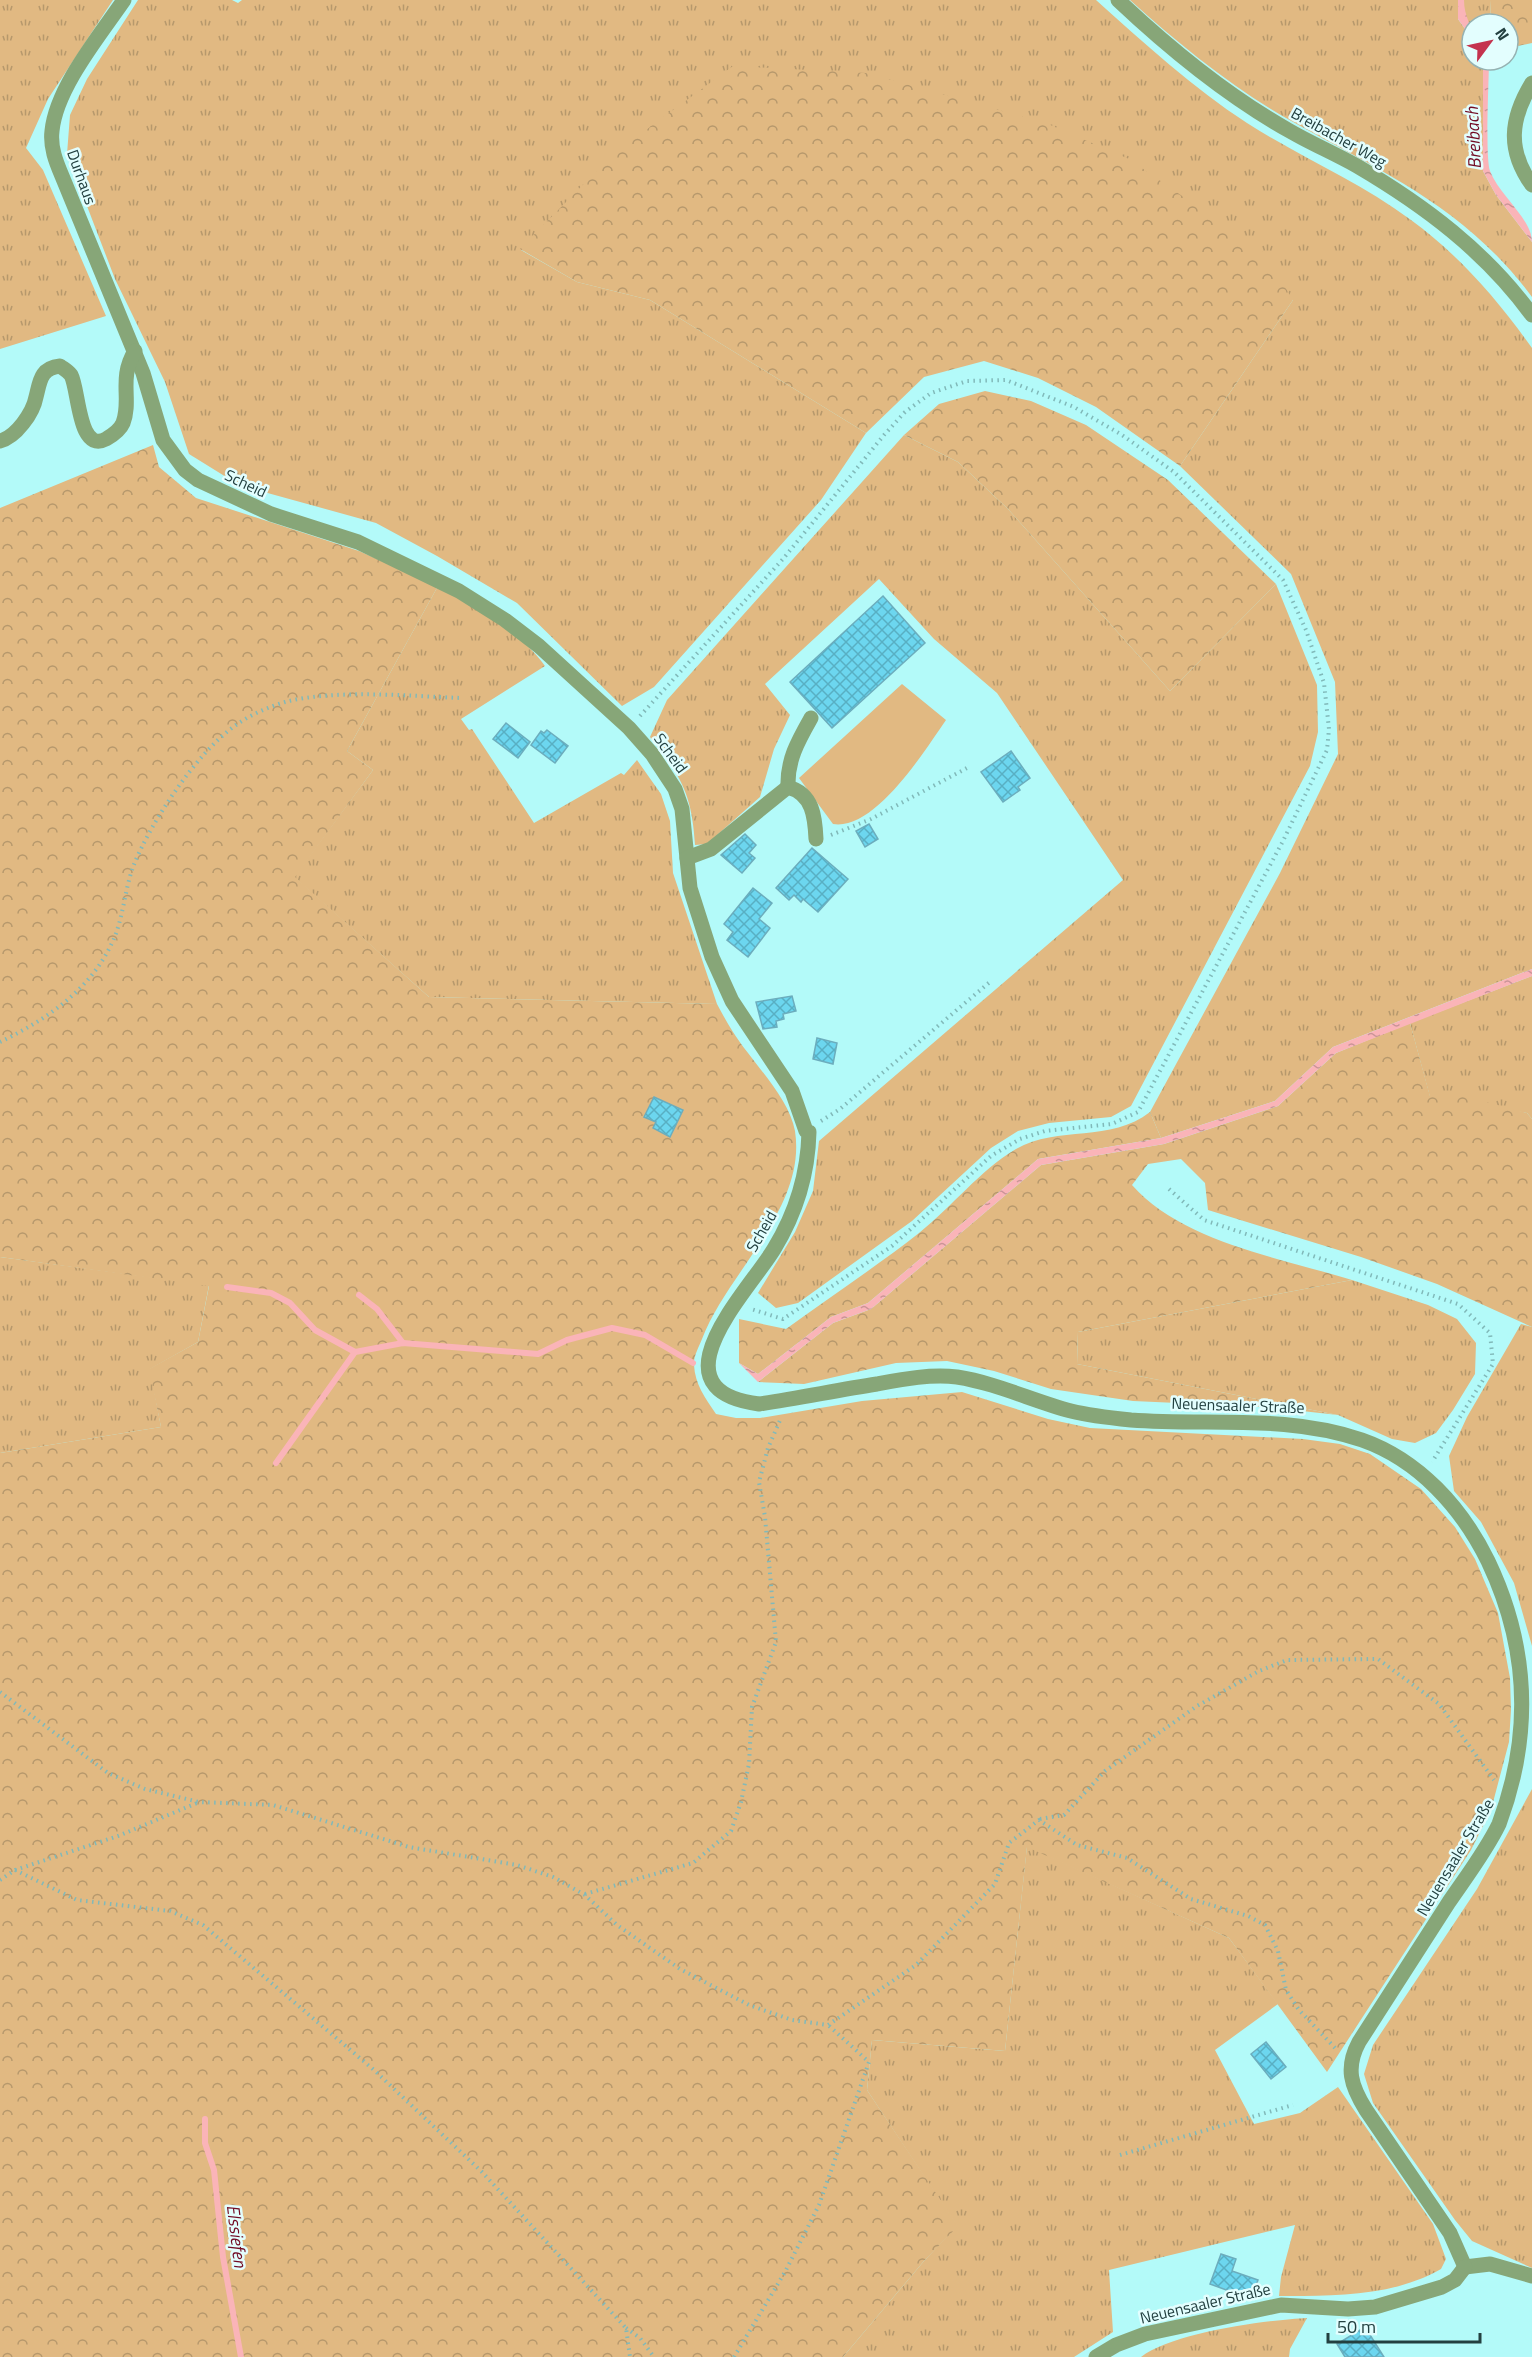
<svg xmlns="http://www.w3.org/2000/svg" width="1532" height="2357" font-family="'Titillium Web',sans-serif">
	<style>
		.grass { fill: url(#grass-tufts) }
		.forest { fill: url(#forest-crowns) }
		.garden { fill: #e1b982 }
		.water { fill: url(#water-ripples) }
		.lines { fill: none; stroke-linecap: round; stroke-linejoin: round }
		.stream { stroke: #fab4b8; stroke-width: 6 }
		.building { fill: url(#building-cross-hatch); stroke: #6cadbd; stroke-width: 1.5 }
		.path { stroke: #81b9b9; stroke-width: 4; stroke-dasharray: 1.5 4.5; stroke-linecap: butt }
		.minor { stroke: #87a678; stroke-width: 15 }
		.labels { text-anchor: middle; dominant-baseline: central; stroke-width: 5; stroke-linejoin: round; paint-order: stroke }
		.street-label { font-size: 16px; fill: #234040; stroke: #e3fefe }
		.water-label { font-size: 18px; font-style: italic; fill: #720b24; stroke: #e3fefe }
	</style>
	<defs>
		<pattern id="grass-tufts" width="24" height="20" patternUnits="userSpaceOnUse" patternTransform="scale(1.5)"><rect width="24" height="20" fill="#e1b982"/><path d="M3 7l-1-3M5 7V3M7 7l1-3M15 17l-1-3M17 17v-4M19 17l1-3" fill="none" stroke="#b6986c"/></pattern>
		<pattern id="forest-crowns" width="20" height="18" patternUnits="userSpaceOnUse" patternTransform="scale(1.5)"><rect width="20" height="18" fill="#e1b982"/><path d="M2 6a3 3 0 1 1 6 0M12 15a3 3 0 1 1 6 0" fill="none" stroke="#b6986c"/></pattern>
		<pattern id="water-ripples" width="26" height="14" patternUnits="userSpaceOnUse" patternTransform="scale(1.5)"><rect width="26" height="14" fill="#fab4b8"/><path d="M2 4q2-2 4 0t4 0M15 11q2-2 4 0t4 0" fill="none" stroke="#ca9497"/></pattern>
		<pattern id="building-cross-hatch" width="8" height="8" patternUnits="userSpaceOnUse" patternTransform="scale(1.5)"><rect width="8" height="8" fill="#6cd6ef"/><path d="M0 0l8 8M0 8l8-8" fill="none" stroke="#58afc3"/></pattern>
	</defs>
	<rect width="100%" height="100%" fill="#b3faf9"/>
	<g class="grass">
		<path d="M0,0H113L48,99L26,148L43,170L106,316L0,349Z"/>
		<path d="M138,0H232L238,3L242,0H1096C1144,43 1193,88 1247,123C1300,157 1360,182 1411,220C1460,256 1497,299 1532,348V969L1333,1047L1275,1101L1161,1138L1150,1112L1280,873L1338,754L1335,682L1291,574L1180,466L1293,300L521,250L577,282L650,300L866,433L821,500L654,687L622,706L517,603L437,556L376,523L239,485L189,454L165,382L115,279L67,154L70,115L87,79Z"/>
		<path d="M1130,0H1458V19L1472,39V60H1483V171L1496,195L1532,242V297C1467,209 1386,174 1295,123C1235,90 1181,46 1130,0Z"/>
		<path d="M1464,0H1491L1490,24H1472V29L1464,18Z"/>
		<path d="M904,435L958,462L1008,509L1170,691L1276,584L1317,685L1318,732L1310,766L1131,1106L1111,1117L1049,1123L1018,1131L991,1148L912,1221L798,1303L776,1308L758,1293L795,1232L813,1191L819,1141L1123,880L997,693L934,639L879,579L765,684L790,715L774,749L760,797L707,844L695,845C692,794 681,776 650,737L667,700Z"/>
		<path d="M438,586C475,609 519,630 545,666L461,719L469,730L472,729L534,823L621,773L624,775L637,760L661,794L670,821L673,873L717,1004L429,997L294,877L373,770L347,751Z"/>
		<path d="M1532,976V1119L1527,1113L1430,1097L1410,1023Z"/>
		<path d="M0,1257L209,1285L198,1342L150,1369L161,1427L0,1453Z"/>
		<path d="M1352,1280L1428,1305L1457,1319L1476,1343L1475,1374L1453,1410L1436,1433L1415,1443L1392,1439L1338,1415L1077,1364L1078,1332Z"/>
		<path d="M1521,1324L1532,1327V1646L1514,1583L1481,1522L1454,1491L1449,1456L1467,1417Z"/>
		<path d="M1532,1789V2268L1472,2241L1455,2220L1373,2103L1364,2074L1373,2045L1477,1889Z"/>
		<path d="M1027,1846L1229,1938L1278,2004L1215,2050L1254,2124L1300,2113L1338,2087L1433,2224L1446,2259L1441,2269C1392,2297 1333,2296 1279,2296L1281,2277L1295,2225L1109,2270L1113,2332L1074,2357H843L924,2261L957,2226L867,2090L872,2040L1005,2051Z"/>
		<path d="M1307,2318L1290,2349L1289,2357H1141C1172,2333 1266,2320 1307,2318Z"/>
	</g>
	<g class="forest">
		<path d="M1491,0H1532V43L1508,48V24H1490Z"/>
		<path d="M733,66L866,73L1048,124L1129,159L1264,253L1293,300L1180,466L1096,407L1038,378L984,361L924,377L866,433L650,300L577,282L520,249L612,155Z"/>
		<path d="M985,391L1031,401L1086,425L1168,480L1276,584L1170,691L1008,509L958,462L904,435L939,404Z"/>
		<path d="M153,445L159,467L196,498L359,551L438,586L347,751L373,770L295,877L429,997L717,1004C722,1013 727,1023 733,1032C751,1061 789,1097 795,1131C807,1208 727,1273 702,1339C699,1347 693,1357 694,1365C695,1384 705,1398 716,1414L736,1418H760L862,1401L962,1392L1048,1419L1090,1428L1303,1439L1340,1444L1370,1454L1421,1489L1455,1527L1475,1559L1498,1613L1510,1678L1511,1710L1509,1742L1491,1810L1471,1850L1327,2072L1229,1938L1027,1847L1005,2051L872,2040L867,2090L958,2226L924,2261L843,2357H0V1453L161,1427L149,1369L198,1342L209,1286L0,1257V508Z"/>
		<path d="M1410,1023L1430,1096L1445,1091L1527,1113L1532,1119V1327L1437,1284L1361,1257L1208,1210L1205,1183L1181,1159L1148,1164L1132,1185C1182,1242 1281,1258 1352,1280L1078,1332L1077,1364L1338,1415L1266,1407L1133,1401L1051,1389L994,1371L947,1361L896,1363L804,1384L758,1382L833,1323L871,1309L1041,1165L1164,1144L1278,1106L1336,1053Z"/>
		<path d="M1150,1112L1161,1138L1038,1159L868,1303L831,1317L758,1374L739,1363V1319L786,1329C830,1297 877,1266 919,1233C953,1206 979,1171 1016,1149C1058,1125 1111,1143 1150,1112Z"/>
	</g>
	<path class="garden" d="M902,684L946,720C925,750 875,831 833,824L799,778Z"/>
	<g class="water">
		<path d="M1458,0H1464C1464,17 1472,24 1472,39L1458,19Z"/>
		<path d="M1483,60H1489C1489,81 1485,156 1490,171C1499,195 1532,219 1532,242L1496,195L1483,171Z"/>
		<path d="M1532,969V976L1336,1053L1278,1106L1164,1144L1041,1165L871,1309L833,1323L758,1382L739,1363L758,1374L831,1317L868,1303L1038,1159L1161,1138L1275,1101L1333,1047Z"/>
	</g>
	<g class="lines">
		<g class="stream">
			<path d="M227,1287L271,1293L290,1303L315,1330L355,1352"/>
			<path d="M359,1295L377,1309L403,1343"/>
			<path d="M276,1463L355,1352L403,1343L538,1354L567,1340L612,1328L645,1335L693,1363"/>
			<path d="M205,2119V2143L214,2170L223,2257L241,2357"/>
		</g>
	</g>
	<g class="building">
		<path d="M883,596L925,643L832,728L790,682Z"/>
		<path d="M506,723L530,742L518,758L493,739Z"/>
		<path d="M547,730L568,746L555,763L531,745L541,731L544,733Z"/>
		<path d="M1011,751L1030,778L1018,787L1020,790L1003,802L981,772Z"/>
		<path d="M869,824L878,839L865,847L856,831Z"/>
		<path d="M745,834L756,845L749,853L755,858L742,873L721,855Z"/>
		<path d="M812,848L848,879L818,912L803,899L801,902L794,895L789,900L776,888Z"/>
		<path d="M753,888L772,903L759,919L770,928L748,957L727,940L733,932L724,924Z"/>
		<path d="M792,996L796,1011L783,1014L784,1019L776,1021L777,1027L763,1029L756,1002Z"/>
		<path d="M817,1038L837,1043L833,1064L813,1059Z"/>
		<path d="M654,1097L683,1110L670,1137L653,1128L656,1122L644,1117Z"/>
		<path d="M1266,2042L1286,2067L1271,2079L1251,2054Z"/>
		<path d="M1221,2254L1236,2259L1232,2271L1258,2280L1251,2299L1210,2284Z"/>
		<path d="M1365,2327L1384,2357H1345L1337,2344Z"/>
	</g>
	<g class="lines">
		<g class="path">
			<path d="M640,716L783,559L884,435L905,412L931,393L967,381L1006,380L1074,407L1122,435L1174,472L1283,580L1306,630L1324,683L1329,729L1327,750L1283,841L1138,1112L1112,1124L1045,1131L1020,1139L991,1156L892,1246L783,1319L751,1309"/>
			<path d="M831,835L871,819L967,768"/>
			<path d="M0,1042C44,1021 89,991 111,945C123,922 124,892 133,867C150,823 197,752 236,725C250,715 268,707 285,702C335,689 409,696 461,698"/>
			<path d="M821,1121L840,1109L991,981"/>
			<path d="M1169,1189L1204,1220L1458,1304L1490,1333L1493,1364L1432,1462"/>
			<path d="M0,1692L108,1773L145,1789L199,1802L273,1805L409,1847L517,1865L553,1877L585,1895L617,1925L680,1969L749,2005L792,2020L828,2025L916,1965L995,1884L1009,1843L1039,1820L1077,1845L1127,1858L1191,1899L1248,1916L1265,1925L1278,1951L1286,1990L1299,2010L1337,2050"/>
			<path d="M1040,1819L1064,1815L1105,1771L1197,1706L1259,1671L1287,1660L1378,1659L1439,1704L1494,1780"/>
			<path d="M15,1870L77,1900L170,1911L203,1925L374,2070L482,2172L626,2328L630,2357"/>
			<path d="M0,1880L15,1870L118,1836L197,1803"/>
			<path d="M585,1894L693,1863L731,1831L741,1802L749,1764L752,1707L776,1642L765,1517L759,1482L768,1448L781,1418"/>
			<path d="M1120,2155L1293,2105"/>
			<path d="M626,2328L640,2338L654,2357"/>
			<path d="M734,2357L785,2272L819,2205L869,2062L828,2025"/>
		</g>
		<g class="minor">
			<path d="M124,0C100,35 56,88 52,131C50,147 56,162 62,176L143,373L163,440L185,470L198,480L271,514L358,542L459,591L505,620L539,646L629,728L652,754L675,789L682,809L690,888L712,957L732,1001L792,1091L806,1131L809,1132C808,1174 796,1213 774,1249C748,1292 649,1390 759,1404C799,1398 838,1390 877,1384C904,1379 930,1374 957,1377C996,1383 1033,1401 1071,1411C1091,1416 1111,1418 1131,1420C1209,1426 1286,1414 1362,1440C1419,1460 1462,1508 1488,1561C1529,1647 1532,1736 1499,1824C1486,1851 1466,1877 1449,1902C1419,1949 1389,1995 1359,2042C1345,2068 1351,2086 1366,2110L1450,2233L1465,2267"/>
			<path d="M1118,0C1170,49 1226,95 1288,130C1310,143 1334,153 1357,166C1425,206 1485,251 1532,315"/>
			<path d="M1532,83C1510,119 1507,150 1532,185"/>
			<path d="M0,441C16,437 33,413 36,397C40,382 40,368 60,366C64,369 68,371 71,375C79,389 78,454 106,439C113,435 120,430 123,423C132,399 118,379 135,351"/>
			<path d="M788,787C787,760 798,741 811,718"/>
			<path d="M687,858L711,849L788,787C813,794 815,817 816,839"/>
			<path d="M1465,2267L1490,2264L1532,2276"/>
			<path d="M1096,2357L1116,2345L1145,2334L1281,2305L1348,2309L1375,2307L1442,2287L1455,2280L1465,2267"/>
		</g>
	</g>
	<g class="labels">
		<g class="street-label">
			<text transform="translate(1339 137) rotate(29)">Breibacher Weg</text>
			<text transform="translate(82 177) rotate(70)">Durhaus</text>
			<text transform="translate(246 483) rotate(25)">Scheid</text>
			<text transform="translate(671 753) rotate(54)">Scheid</text>
			<text transform="translate(761 1231) rotate(-60)">Scheid</text>
			<text transform="translate(1238 1405) rotate(2)">Neuensaaler Straße</text>
			<text transform="translate(1455 1857) rotate(-59)">Neuensaaler Straße</text>
			<text transform="translate(1205 2303) rotate(-13)">Neuensaaler Straße</text>
		</g>
		<g class="water-label">
			<text transform="translate(1473 138) rotate(-93)">Breibach</text>
			<text transform="translate(237 2236) rotate(83)">Elssiefen</text>
		</g>
	</g>
	<g transform="translate(1490 42) rotate(57)"><circle r="28" fill="#e3fefe" stroke="#96b2b2" stroke-width="1.5"/>
	<path d="M0-4.5L10 22L0 15L-10 22Z" fill="#c4334e"/>
	<text y="-9" font-size="16" font-weight="bold" text-anchor="middle" fill="#234040">N</text>
	</g>
	<path d="M1328 2333v9h152v-9" fill="none" stroke="#234040" stroke-width="3"/>
	<text x="1337" y="2333" font-size="18" fill="#234040" stroke="#e3fefe" stroke-width="4.5" paint-order="stroke">50 m</text>
</svg>
